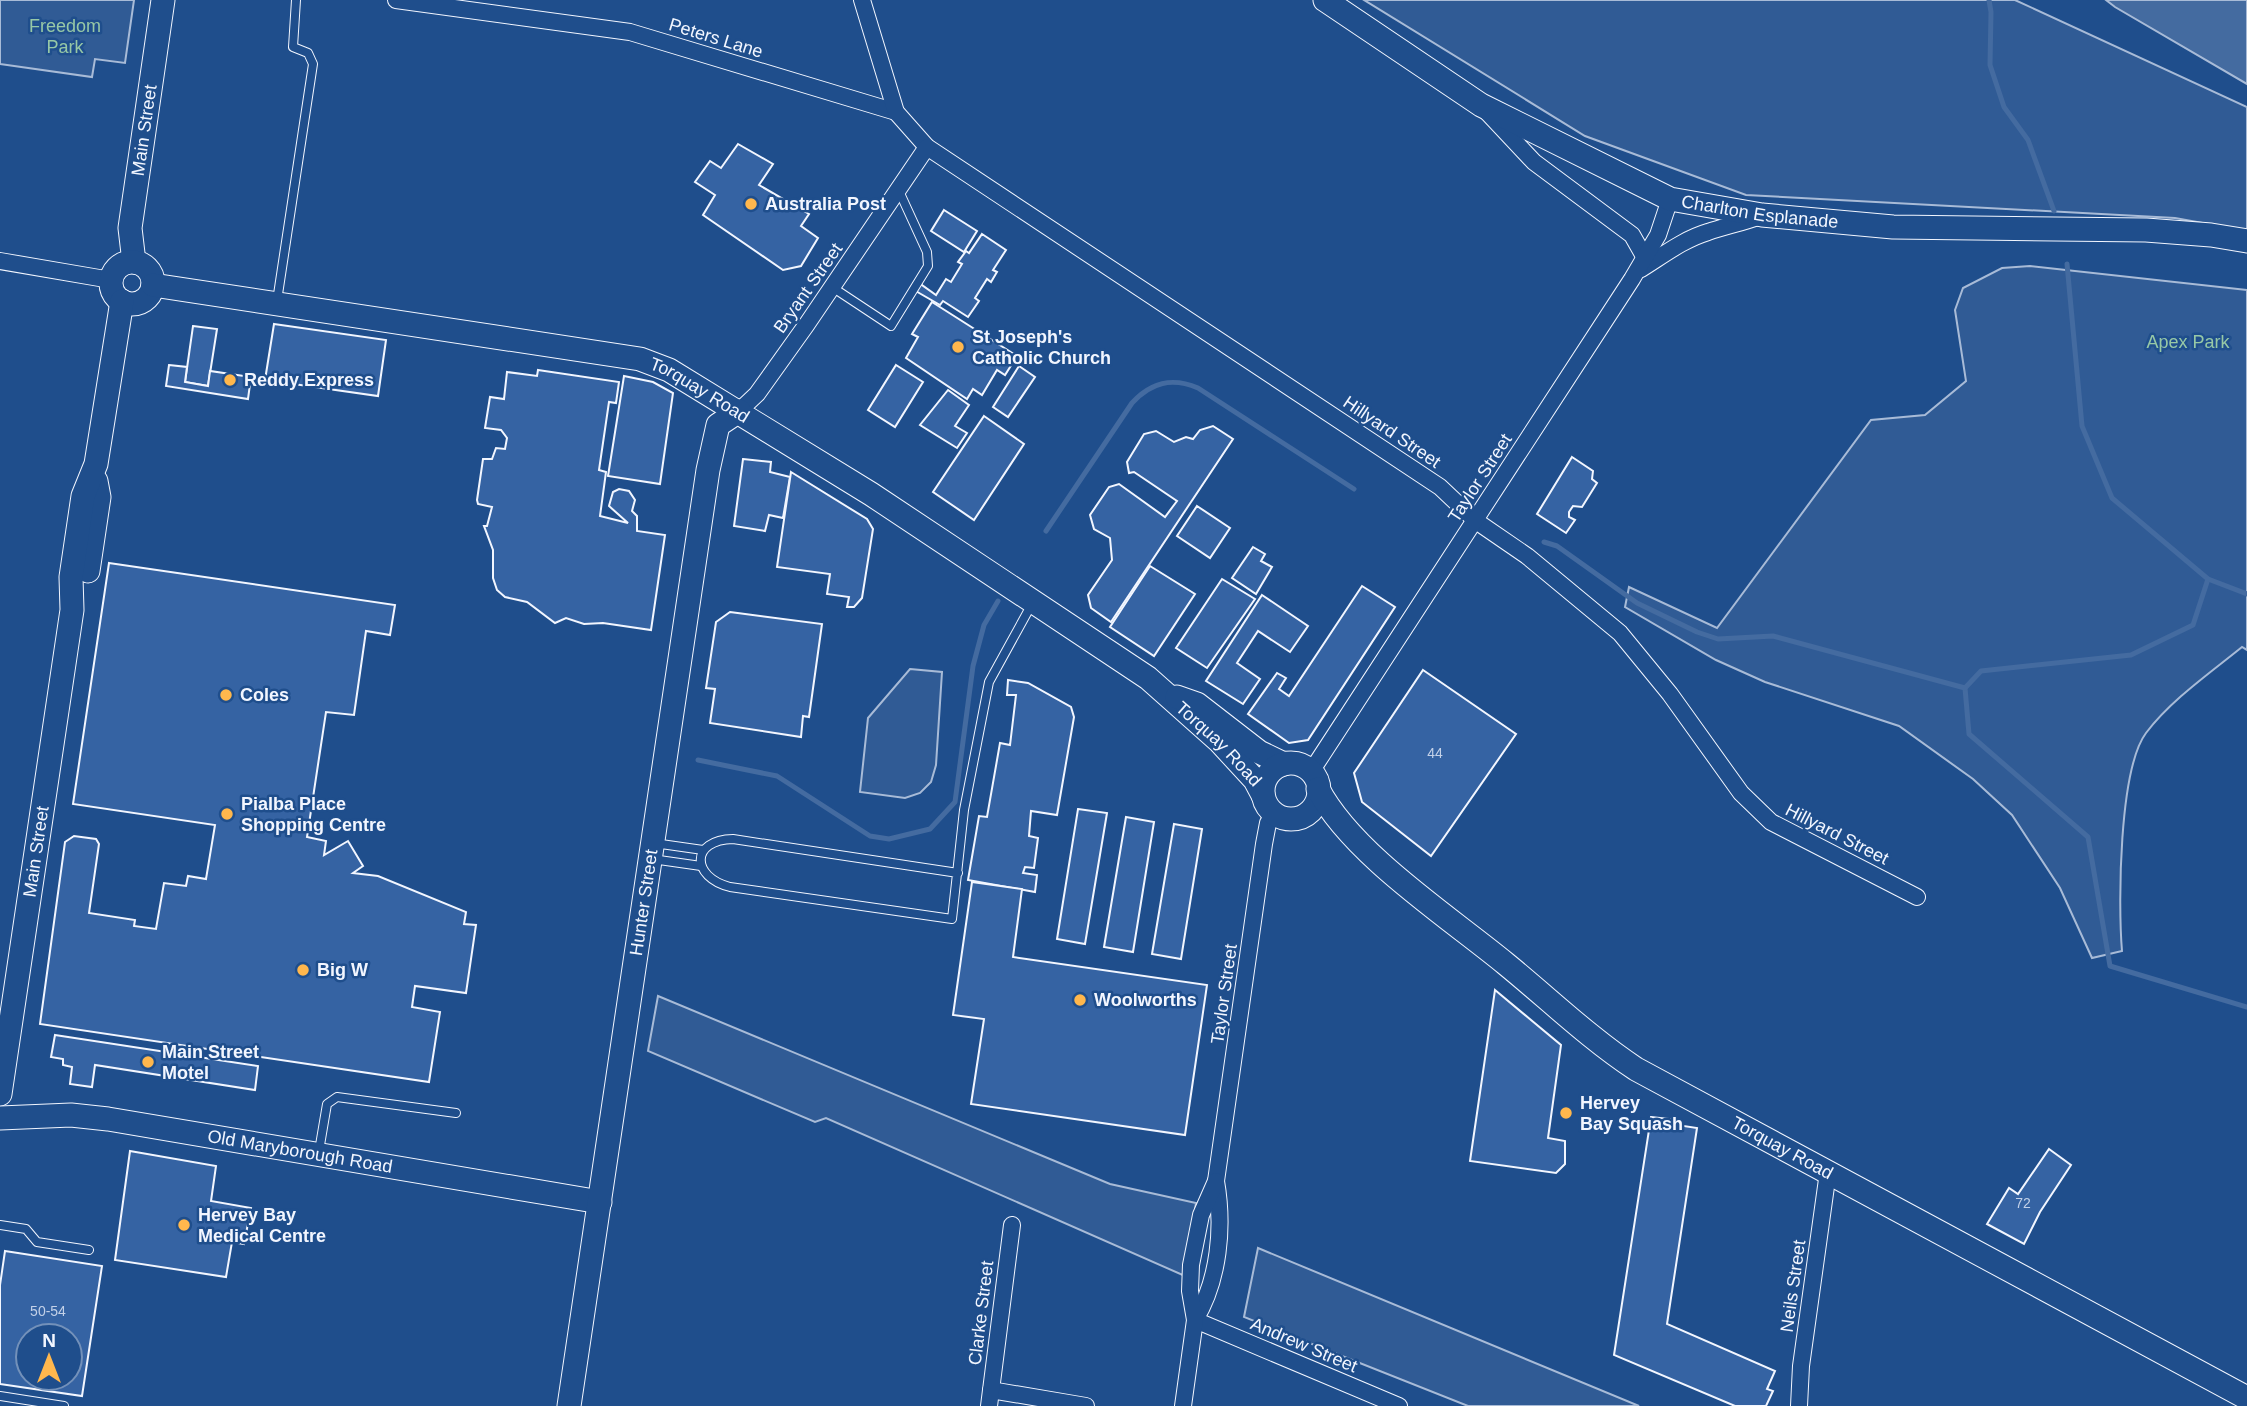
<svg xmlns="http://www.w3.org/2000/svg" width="2247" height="1406" font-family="Helvetica,sans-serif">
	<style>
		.green { fill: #305b95; stroke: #a8bbd7; stroke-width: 2 }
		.water { fill: #446ba0; stroke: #a8bbd7; stroke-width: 2 }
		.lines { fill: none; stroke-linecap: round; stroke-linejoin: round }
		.stream { stroke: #446ba0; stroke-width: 5 }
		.building { fill: #3563a3; stroke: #f2f6ff; stroke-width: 2; fill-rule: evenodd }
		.lane-casing { stroke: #f2f6ff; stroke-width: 10 }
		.street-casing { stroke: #f2f6ff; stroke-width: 18 }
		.secondary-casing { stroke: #f2f6ff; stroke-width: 25 }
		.lane { stroke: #1f4e8c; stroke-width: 8 }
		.street { stroke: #1f4e8c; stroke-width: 16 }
		.secondary { stroke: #1f4e8c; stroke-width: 23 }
		.poi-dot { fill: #ffb74d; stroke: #1f4e8c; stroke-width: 2.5 }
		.labels { text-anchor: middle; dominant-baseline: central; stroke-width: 5; stroke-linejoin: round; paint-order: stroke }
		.number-label { font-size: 14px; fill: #c3d1e8 }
		.park-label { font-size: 18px; fill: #97c8a6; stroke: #1f4e8c }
		.street-label { font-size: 18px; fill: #f2f6ff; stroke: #1f4e8c }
		.poi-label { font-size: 18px; font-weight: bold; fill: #f2f6ff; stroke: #1f4e8c; text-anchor: start }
	</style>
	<rect width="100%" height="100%" fill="#1f4e8c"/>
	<g class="green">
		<path d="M0,0H134L125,63L95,59L92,77L0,64Z"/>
		<path d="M1364,0H2015L2247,107V231L2175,218L1746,195L1585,136Z"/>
		<path d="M2030,266L2247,290V650L2242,647C2210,673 2171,700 2146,733C2119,769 2118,904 2122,951L2092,958L2060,888L2012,815L1973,779L1899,726L1765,682L1716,660L1625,607L1629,587L1717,628L1871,420L1925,415L1966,381L1955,310L1963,288L2002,268Z"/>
		<path d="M910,669L942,672L936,765L931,782L920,793L905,798L860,792L868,718Z"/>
		<path d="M658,996L1110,1184L1196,1203L1185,1276L826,1118L815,1122L648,1051Z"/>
		<path d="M1258,1248L1639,1406H1468L1244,1317Z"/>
	</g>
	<path class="water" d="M2106,0H2247V84L2115,7Z"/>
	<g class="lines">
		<g class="stream">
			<path d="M1989,0L1991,12L1990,65L2004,107L2028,140L2054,211"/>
			<path d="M2067,264L2082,426L2112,498L2208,579L2193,625L2131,655L1981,671L1965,688L1969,734L2088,837L2110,966L2247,1007"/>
			<path d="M1046,531L1132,403C1151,382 1172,377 1198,388L1354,489"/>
			<path d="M1544,542L1557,546L1637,603L1697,632L1718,639L1773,636L1965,688"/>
			<path d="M2208,579L2247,594"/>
			<path d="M698,760L777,776L870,836L889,839L930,829L955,802L973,666L984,625L998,601"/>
		</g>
	</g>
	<g class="building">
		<path d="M738,144L773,164L759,185L809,214L801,226L818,238L801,266L783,270L703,215L715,195L695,182L710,161L721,168Z"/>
		<path d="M944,210L977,231L964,252L931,231Z"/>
		<path d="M982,234L1006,250L993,270L997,272L991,282L987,279L975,298L979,301L968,317L943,301L940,305L914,290L919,283L936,295L946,279L951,282L962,264L958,262L966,251L969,253Z"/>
		<path d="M932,302L1017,356L1005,375L997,370L982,395L973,389L967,399L906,358L918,337L912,334Z"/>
		<path d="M274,324L386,340L378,396L265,380Z"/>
		<path d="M193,326L217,329L208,386L185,382Z"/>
		<path d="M169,365L187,367L185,382L208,386L210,371L251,377L248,399L166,386Z"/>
		<path d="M896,365L923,382L895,427L868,410Z"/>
		<path d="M1019,366L1035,377L1008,417L993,407Z"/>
		<path d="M538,370L619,382L616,403L609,402L599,470L606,472L600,516L628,523L609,506L613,492L619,489L629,491L635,500L632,511L637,516V531L665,535L651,630L603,623L584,624L566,618L555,623L527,602L505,597L497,590L493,578V550L484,526H487L492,507L478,504L477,500L483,459H492L496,448L505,449L507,438L501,430L485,428L490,397L504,399L507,372L537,376Z"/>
		<path d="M624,376L653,382L673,393L660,484L608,476Z"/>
		<path d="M948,390L969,405L955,426L967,433L957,448L920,425Z"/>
		<path d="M984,416L1024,444L974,520L933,492Z"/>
		<path d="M1213,426L1233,439L1111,622L1091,608L1088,595L1112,560L1110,538L1094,529L1090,515L1109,487L1119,484L1165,517L1177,501L1134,472L1129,473L1127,462L1144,434L1156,431L1174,442L1186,437L1193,439L1200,430Z"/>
		<path d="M1572,457L1593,471L1592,479L1597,483L1582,507L1573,506L1569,512V517L1575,520L1566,533L1537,514Z"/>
		<path d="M743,459L771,462L770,472L790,477L783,518L769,515L765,531L734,526Z"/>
		<path d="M791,472L867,519L873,529L862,598L854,607H847L849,597L827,594L830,574L777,567Z"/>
		<path d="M1197,506L1230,528L1210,558L1177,536Z"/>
		<path d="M1253,547L1265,554L1261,561L1272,567L1256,594L1232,578Z"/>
		<path d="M109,563L395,605L390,635L366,631L354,715L326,712L307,837L326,841L324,855L348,841L363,866L353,873L378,876L466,912L464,924L476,925L466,993L415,986L412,1007L440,1012L429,1082L40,1024L65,842L74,836L96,839L99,844L89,913L135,920L134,926L156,929L164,883L186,886L188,876L206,879L215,825L73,804Z"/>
		<path d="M1150,566L1195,594L1154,656L1110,627Z"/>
		<path d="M1222,579L1255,599L1207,668L1176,648Z"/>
		<path d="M1362,586L1395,607L1308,740L1289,743L1248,714L1277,673L1286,678L1279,689L1289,696Z"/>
		<path d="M1262,595L1308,626L1290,652L1258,631L1237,663L1260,679L1243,704L1206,681Z"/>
		<path d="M730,612L822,624L809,717L803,716L801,737L710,723L715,689L706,688L716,622Z"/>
		<path d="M1423,670L1516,734L1431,856L1362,802L1354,773Z"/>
		<path d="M1008,680L1028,683L1071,707L1074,717L1057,815L1031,811L1029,836L1038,838L1034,868L1025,867L1023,873L1037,875L1035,892L968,880L979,816L987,817L1000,743L1010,745L1016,695H1007Z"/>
		<path d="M1078,809L1107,813L1085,944L1057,939Z"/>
		<path d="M1126,817L1154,822L1133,952L1104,947Z"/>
		<path d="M1174,824L1202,829L1181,959L1152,954Z"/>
		<path d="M972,882L1022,889L1013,957L1207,985L1185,1135L971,1104L984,1019L953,1015Z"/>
		<path d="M1495,990L1561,1045L1548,1138L1565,1141V1164L1556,1173L1470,1161Z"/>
		<path d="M55,1035L258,1066L255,1090L95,1065L92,1087L70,1084L72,1067L63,1065V1059L51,1057Z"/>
		<path d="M1651,1117L1677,1120V1125L1697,1128L1667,1324L1775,1371L1767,1389L1773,1391L1766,1406H1735L1614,1355Z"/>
		<path d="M2049,1149L2071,1165L2040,1212L2024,1244L1987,1224L2009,1188L2018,1194Z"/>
		<path d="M130,1151L216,1166L211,1201L251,1208L244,1244L232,1242L226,1277L115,1260Z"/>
		<path d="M5,1251L102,1266L82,1396L0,1384V1285ZM28,1336H70V1378H28Z"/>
	</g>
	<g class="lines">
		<g class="lane-casing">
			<g id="lane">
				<path d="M832,287L891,326L928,266L927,252L899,191"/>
				<path d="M277,301L313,64L308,53L293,47L296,0"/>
				<path d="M654,843L703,850"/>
				<path d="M652,859L701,866"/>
				<path d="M958,873L733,839C690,840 691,877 730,887L952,919L964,810L989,682L1033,602"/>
				<path d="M319,1151L327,1104L337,1097L456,1113"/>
				<path d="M0,1225L26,1229L37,1242L89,1250"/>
				<path d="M0,1396L64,1406"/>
			</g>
		</g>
		<g class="street-casing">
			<g id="street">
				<path d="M396,0L630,32L896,112"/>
				<path d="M862,0L896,112L927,147L1440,487L1476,521L1527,556L1620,633L1670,694L1741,793L1771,822L1917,897"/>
				<path d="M1487,112L1534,162L1632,235L1645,258"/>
				<path d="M0,261L111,280"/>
				<path d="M1641,269C1662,256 1684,239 1708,232C1725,226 1742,223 1760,216"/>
				<path d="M739,411L757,394L807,324L927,147"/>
				<path d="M1309,770L1316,764L1632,279L1658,235L1670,199"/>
				<path d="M1195,1320C1219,1280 1224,1227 1216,1181L1264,844L1268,823L1274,813"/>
				<path d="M1195,1320L1399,1406"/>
				<path d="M991,1390L1086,1406"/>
				<path d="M989,1406L1012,1225"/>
				<path d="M1183,1406L1195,1320L1190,1291L1191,1265L1201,1215L1216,1181"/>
				<path d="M1799,1406L1801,1366L1828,1172"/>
			</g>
		</g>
		<g class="secondary-casing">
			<g id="secondary">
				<path id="s1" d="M1325,0L1481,105L1670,199L1762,215L1893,227L2146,230L2211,235L2247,241"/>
				<path id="s2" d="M134,262L130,228L163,0"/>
				<circle cx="132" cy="283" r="21"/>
				<path id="s3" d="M153,285L640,359L669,370L871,494L1148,678L1220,742L1255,780L1263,795"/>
				<path d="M88,571L99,497L96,481"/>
				<path d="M1177,697L1197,704L1259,752L1284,764"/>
				<circle cx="1291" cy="791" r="28"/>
				<path id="s4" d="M1318,789C1352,854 1449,917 1506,964C1549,999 1589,1038 1636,1069L2247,1398"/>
				<path id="s5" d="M0,1094L72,610L71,577L83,496L96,464L122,301"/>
				<path id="s6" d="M0,1118L71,1115L108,1119L600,1202"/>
				<path id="s7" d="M569,1406L708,470L718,425L739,411"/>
			</g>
		</g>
		<use href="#lane" class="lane"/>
		<use href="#street" class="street"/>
		<use href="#secondary" class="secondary"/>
	</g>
	<g class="poi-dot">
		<circle cx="751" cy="204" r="7"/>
		<circle cx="958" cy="347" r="7"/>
		<circle cx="230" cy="380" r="7"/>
		<circle cx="226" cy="695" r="7"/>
		<circle cx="227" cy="814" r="7"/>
		<circle cx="303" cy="970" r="7"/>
		<circle cx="1080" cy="1000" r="7"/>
		<circle cx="148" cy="1062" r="7"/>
		<circle cx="1566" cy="1113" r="7"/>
		<circle cx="184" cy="1225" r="7"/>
	</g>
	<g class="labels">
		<g class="number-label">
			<text x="1435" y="753">44</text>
			<text x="2023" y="1203">72</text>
			<text x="48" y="1311">50-54</text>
		</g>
		<g class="park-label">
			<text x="65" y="26">Freedom<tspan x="65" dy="21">Park</tspan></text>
			<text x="2188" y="342">Apex Park</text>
		</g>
		<g class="street-label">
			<text transform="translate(716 38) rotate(17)">Peters Lane</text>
			<text stroke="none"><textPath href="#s2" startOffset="133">Main Street</textPath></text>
			<text stroke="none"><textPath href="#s1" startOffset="490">Charlton Esplanade</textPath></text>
			<text transform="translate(808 288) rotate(-55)">Bryant Street</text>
			<text stroke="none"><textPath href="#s3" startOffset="560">Torquay Road</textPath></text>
			<text transform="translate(1392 432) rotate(34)">Hillyard Street</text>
			<text transform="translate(1480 478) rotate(-57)">Taylor Street</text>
			<text stroke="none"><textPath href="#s3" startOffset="1190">Torquay Road</textPath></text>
			<text transform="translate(1837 834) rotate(27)">Hillyard Street</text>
			<text stroke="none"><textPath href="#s5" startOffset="245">Main Street</textPath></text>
			<text stroke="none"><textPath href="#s7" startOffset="509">Hunter Street</textPath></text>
			<text transform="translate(1224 994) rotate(-82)">Taylor Street</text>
			<text stroke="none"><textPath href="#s4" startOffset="592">Torquay Road</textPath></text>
			<text stroke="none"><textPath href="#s6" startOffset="303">Old Maryborough Road</textPath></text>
			<text transform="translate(1793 1286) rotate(-82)">Neils Street</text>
			<text transform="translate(981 1313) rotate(-83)">Clarke Street</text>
			<text transform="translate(1304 1345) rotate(23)">Andrew Street</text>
		</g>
		<g class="poi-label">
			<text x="765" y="204">Australia Post</text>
			<text x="972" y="337">St Joseph's<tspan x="972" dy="21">Catholic Church</tspan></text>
			<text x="244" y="380">Reddy Express</text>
			<text x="240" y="695">Coles</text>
			<text x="241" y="804">Pialba Place<tspan x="241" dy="21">Shopping Centre</tspan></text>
			<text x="317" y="970">Big W</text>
			<text x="1094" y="1000">Woolworths</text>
			<text x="162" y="1052">Main Street<tspan x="162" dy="21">Motel</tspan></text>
			<text x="1580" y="1103">Hervey<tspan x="1580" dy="21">Bay Squash</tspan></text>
			<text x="198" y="1215">Hervey Bay<tspan x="198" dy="21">Medical Centre</tspan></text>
		</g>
	</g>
	<g transform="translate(49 1357)"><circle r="33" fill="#1f4e8c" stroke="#7391ba" stroke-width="2"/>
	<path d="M0-5L12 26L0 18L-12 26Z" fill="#ffb74d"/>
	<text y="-10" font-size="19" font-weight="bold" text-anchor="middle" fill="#f2f6ff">N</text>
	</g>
</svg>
